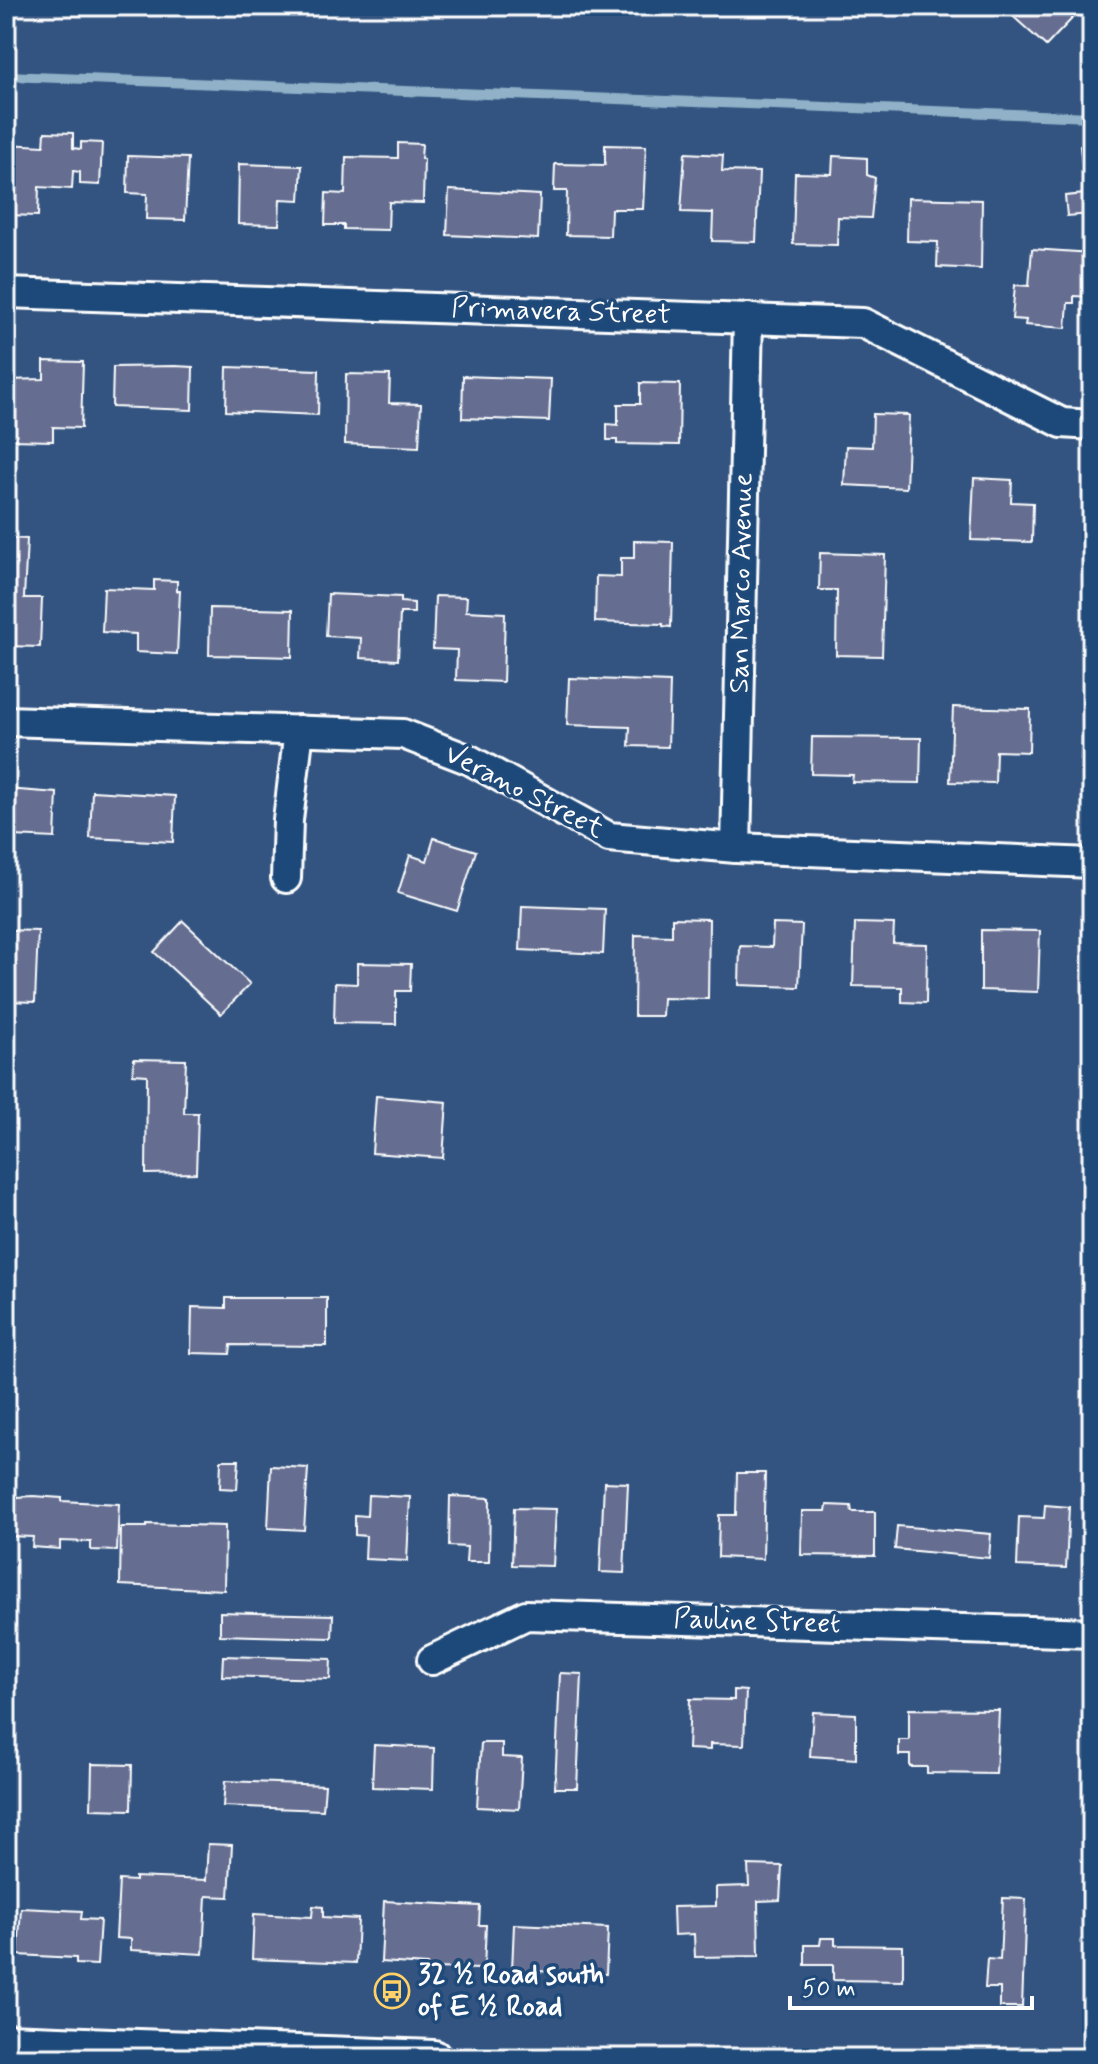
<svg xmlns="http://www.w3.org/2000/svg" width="1098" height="2064" font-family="Mynerve,sans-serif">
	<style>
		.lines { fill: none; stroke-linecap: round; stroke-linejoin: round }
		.stream { stroke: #90b1c7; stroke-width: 10 }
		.building { fill: #656d91; stroke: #fff; stroke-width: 2 }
		.minor-casing { stroke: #fff; stroke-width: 34 }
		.tertiary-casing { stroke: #fff; stroke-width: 40 }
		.minor { stroke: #1f4a7a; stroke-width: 28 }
		.tertiary { stroke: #1f4a7a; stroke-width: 34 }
		.labels { text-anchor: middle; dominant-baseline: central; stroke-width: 7; stroke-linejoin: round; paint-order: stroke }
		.street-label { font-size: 28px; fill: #fff; stroke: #1f4a7a }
		.poi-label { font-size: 28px; font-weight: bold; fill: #fff; stroke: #1f4a7a; text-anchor: start }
	</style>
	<rect width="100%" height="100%" fill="#335480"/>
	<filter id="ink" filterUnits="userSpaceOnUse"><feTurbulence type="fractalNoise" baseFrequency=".0125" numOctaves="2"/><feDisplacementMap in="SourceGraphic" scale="16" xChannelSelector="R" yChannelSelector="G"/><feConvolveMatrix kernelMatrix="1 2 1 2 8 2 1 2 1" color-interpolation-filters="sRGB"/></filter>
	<g filter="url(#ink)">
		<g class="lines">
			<path class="stream" d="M6,76L1092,117"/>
		</g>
		<g class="building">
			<path d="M1011,6H1084L1046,46L1007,11Z"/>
			<path d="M45,132L73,133V148L81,149V142L102,143L100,185L80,184V172L73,171L72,189L39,187L38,216L6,215V144L44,146Z"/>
			<path d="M398,143L422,144L421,159H424L423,203L389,202L388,230L344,229V225H325L326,193L345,194L346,157L398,158Z"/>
			<path d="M1092,144V214L1067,216L1065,196L1085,194L1080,146Z"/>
			<path d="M605,145L646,146L643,209H611L610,236L566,235L567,191H554L555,164L605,165Z"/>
			<path d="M685,153L723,155L722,171L759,172L756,242L712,241L713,213L681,212Z"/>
			<path d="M128,156L188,158L185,220L146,219L147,194L127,193Z"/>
			<path d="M833,156L867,158V175L875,178L871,218L838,217L837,245L793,244L795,173L832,174Z"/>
			<path d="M239,164L302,166L300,200L280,199L279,225L238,224Z"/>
			<path d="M449,190L540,195L538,239L447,235Z"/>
			<path d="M908,198L982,200L981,269L937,267L938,242L907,241Z"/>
			<path d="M1032,249L1092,253V297L1074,296V303H1068L1066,328L1025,325L1026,320L1012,319L1015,285L1029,286Z"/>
			<path d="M44,361L83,362L81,428L53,427V441L11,440L12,426H6V380L44,379Z"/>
			<path d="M175,366L193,367L192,410L112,407L113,367Z"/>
			<path d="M227,367L319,370L318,415L226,411Z"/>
			<path d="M346,374L390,375L389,403L421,404L419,447L345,444Z"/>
			<path d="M463,376L551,379L549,421L462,418Z"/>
			<path d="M640,383L680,384L679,445L617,444V440H607V424L618,425V404H640Z"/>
			<path d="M873,414L909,415L906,488L844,485L846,446L872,447Z"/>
			<path d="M974,478L1012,480L1011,502L1033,503L1032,542L971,540Z"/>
			<path d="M6,538L27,539L24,598H42L40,647L6,646Z"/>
			<path d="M634,541L673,542L671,627L663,626V624L595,622L596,576L621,577V558H634Z"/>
			<path d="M820,553L885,555L882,656L836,655L837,590H819Z"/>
			<path d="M154,580L177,581V591H180L177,654L136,652V634L102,632L104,588L154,590Z"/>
			<path d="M328,594L401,597V602L414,603V613H400L398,660L360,658L361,638L326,636Z"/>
			<path d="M435,596L467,597L466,611L505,613L503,682L456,680L457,650L433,649Z"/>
			<path d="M210,608L293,610L292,657L209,655Z"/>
			<path d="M569,678L670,682L668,747L629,746L630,727L567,725Z"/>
			<path d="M1084,706H1092V761L1081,760Z"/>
			<path d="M953,707L1030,709L1029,752L996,751L995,783L950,782Z"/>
			<path d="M812,737L921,738L920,783L852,782L853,775L811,774Z"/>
			<path d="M6,789L57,793L55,838L14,836L12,867H6Z"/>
			<path d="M92,791L175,796L173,842L90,838Z"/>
			<path d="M434,838L476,851L457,911L398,893L410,855L427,861Z"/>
			<path d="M522,906L605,909L603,954L520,950Z"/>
			<path d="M672,918L709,919L708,999L663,998L662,1016H634L635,935L672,936Z"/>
			<path d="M183,921L250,984L221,1014L154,952Z"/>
			<path d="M855,923L894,924L893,943L927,944L926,1003L902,1002V987L853,986Z"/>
			<path d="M773,924L802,925L799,987L739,985L740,946L772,947Z"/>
			<path d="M6,930L38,931L35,1002L6,1001Z"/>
			<path d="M981,930L1040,931L1038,992L981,990Z"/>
			<path d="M357,963L411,964L410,991H396V1024L334,1023L335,983L357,984Z"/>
			<path d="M134,1059L186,1060L184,1113H198L196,1173L146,1174L147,1075L133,1074Z"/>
			<path d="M376,1096L447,1102L443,1158L372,1153Z"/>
			<path d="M226,1298H327V1346L231,1345L230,1354L191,1353L192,1307L226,1308Z"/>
			<path d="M221,1460H239L237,1489L220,1488Z"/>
			<path d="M271,1466L308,1468L304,1530L268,1528Z"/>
			<path d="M737,1473H765L763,1559L718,1557L719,1515H736Z"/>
			<path d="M604,1482L628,1483L624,1573L600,1572Z"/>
			<path d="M368,1495L410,1497L407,1561L365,1559L366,1536L355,1535V1515L367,1516Z"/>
			<path d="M33,1496L62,1498V1501L119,1504L117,1551L91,1550V1542L60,1541V1549L32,1547L33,1537L7,1536L9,1508H11L13,1500L17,1497Z"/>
			<path d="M450,1496L490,1498L489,1562H466L467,1547L449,1546Z"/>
			<path d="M827,1505L851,1506L852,1512H875V1556L801,1555L802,1511H826Z"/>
			<path d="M1045,1505L1069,1507L1066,1568L1017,1566L1019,1517L1044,1518Z"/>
			<path d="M514,1508L556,1509L553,1566L512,1565Z"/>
			<path d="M147,1524L225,1526L224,1590L120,1585L121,1527H147Z"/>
			<path d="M897,1526L991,1534L989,1558L895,1549Z"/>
			<path d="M220,1612L333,1615L332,1638L220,1635Z"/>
			<path d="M223,1656L331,1659L330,1679L222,1676Z"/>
			<path d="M560,1673L582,1674L577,1788H555Z"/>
			<path d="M734,1690L746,1691L744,1745L710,1744V1750L688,1749L690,1699L734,1700Z"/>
			<path d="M909,1709L999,1710L996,1774L927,1773V1767H910V1755H899V1740H909Z"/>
			<path d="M813,1712L856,1714V1759L810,1756Z"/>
			<path d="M481,1743H502V1757L522,1758L519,1809L477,1807Z"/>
			<path d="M374,1745L434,1748L433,1789L372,1787Z"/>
			<path d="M92,1764L132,1765L131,1810L91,1809Z"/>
			<path d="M225,1781L325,1785L323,1810L223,1806Z"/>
			<path d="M208,1844L232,1845L229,1897L206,1896L203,1954L131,1950V1939L116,1938L119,1880L135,1881V1877L206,1880Z"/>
			<path d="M748,1865L782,1866L780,1900L758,1901L759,1956L695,1957L694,1934L674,1935L673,1907L716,1906V1887L749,1886Z"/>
			<path d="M1003,1898L1026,1899L1022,2007H1000V1988H985L987,1959L1000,1960Z"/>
			<path d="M384,1901L480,1906L479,1925H486L484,1969L427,1968V1965L381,1962Z"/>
			<path d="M313,1906L323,1907V1917L358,1919L356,1963L252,1959L254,1914L312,1917Z"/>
			<path d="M21,1908L82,1911L81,1919L100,1920L97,1965L76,1964V1958L18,1955Z"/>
			<path d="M514,1924L608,1928L606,1974L512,1970Z"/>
			<path d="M821,1938H835V1945L903,1946V1981L833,1980V1965H805V1945H820Z"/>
		</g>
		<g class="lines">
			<g class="minor-casing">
				<g id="minor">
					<path d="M6,293L863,323L1062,423L1092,425"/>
					<path d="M6,721L403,734L470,760L609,837L736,848L1092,863"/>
					<path d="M736,848L748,318"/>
					<path d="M286,878L288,820L299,730"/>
					<path d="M432,1660L526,1615L1092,1633"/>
				</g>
			</g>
			<g class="tertiary-casing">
				<path id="tertiary" d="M6,2042L434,2058"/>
			</g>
			<use href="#minor" class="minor"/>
			<use href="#tertiary" class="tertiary"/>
		</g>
	</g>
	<defs>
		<g id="bus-ring" transform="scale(1.8)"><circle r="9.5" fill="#1f4a7a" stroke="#ffd166" stroke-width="1.5"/><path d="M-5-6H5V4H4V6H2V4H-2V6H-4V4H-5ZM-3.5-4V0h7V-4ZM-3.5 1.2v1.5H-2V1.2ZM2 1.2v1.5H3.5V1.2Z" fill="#ffd166"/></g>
	</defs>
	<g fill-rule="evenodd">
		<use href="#bus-ring" x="392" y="1991"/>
	</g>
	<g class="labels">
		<g class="street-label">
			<text transform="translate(561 312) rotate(2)">Primavera Street</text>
			<text transform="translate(742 583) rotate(-89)">San Marco Avenue</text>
			<text transform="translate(524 792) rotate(27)">Verano Street</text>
			<text transform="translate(757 1622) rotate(2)">Pauline Street</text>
		</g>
		<g class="poi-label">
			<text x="418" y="1975">32 ½ Road south<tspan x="418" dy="32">of E ½ Road</tspan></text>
		</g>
	</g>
	<rect width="1098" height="2064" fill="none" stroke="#1f4a7a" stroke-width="32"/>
	<rect x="16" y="16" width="1066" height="2032" fill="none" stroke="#fff" stroke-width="3" filter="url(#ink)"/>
	<path d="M790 1996v12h242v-12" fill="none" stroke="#ffffff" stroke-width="4"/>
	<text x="802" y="1996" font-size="24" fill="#ffffff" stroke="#1f4a7a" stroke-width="6" paint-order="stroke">50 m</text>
</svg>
